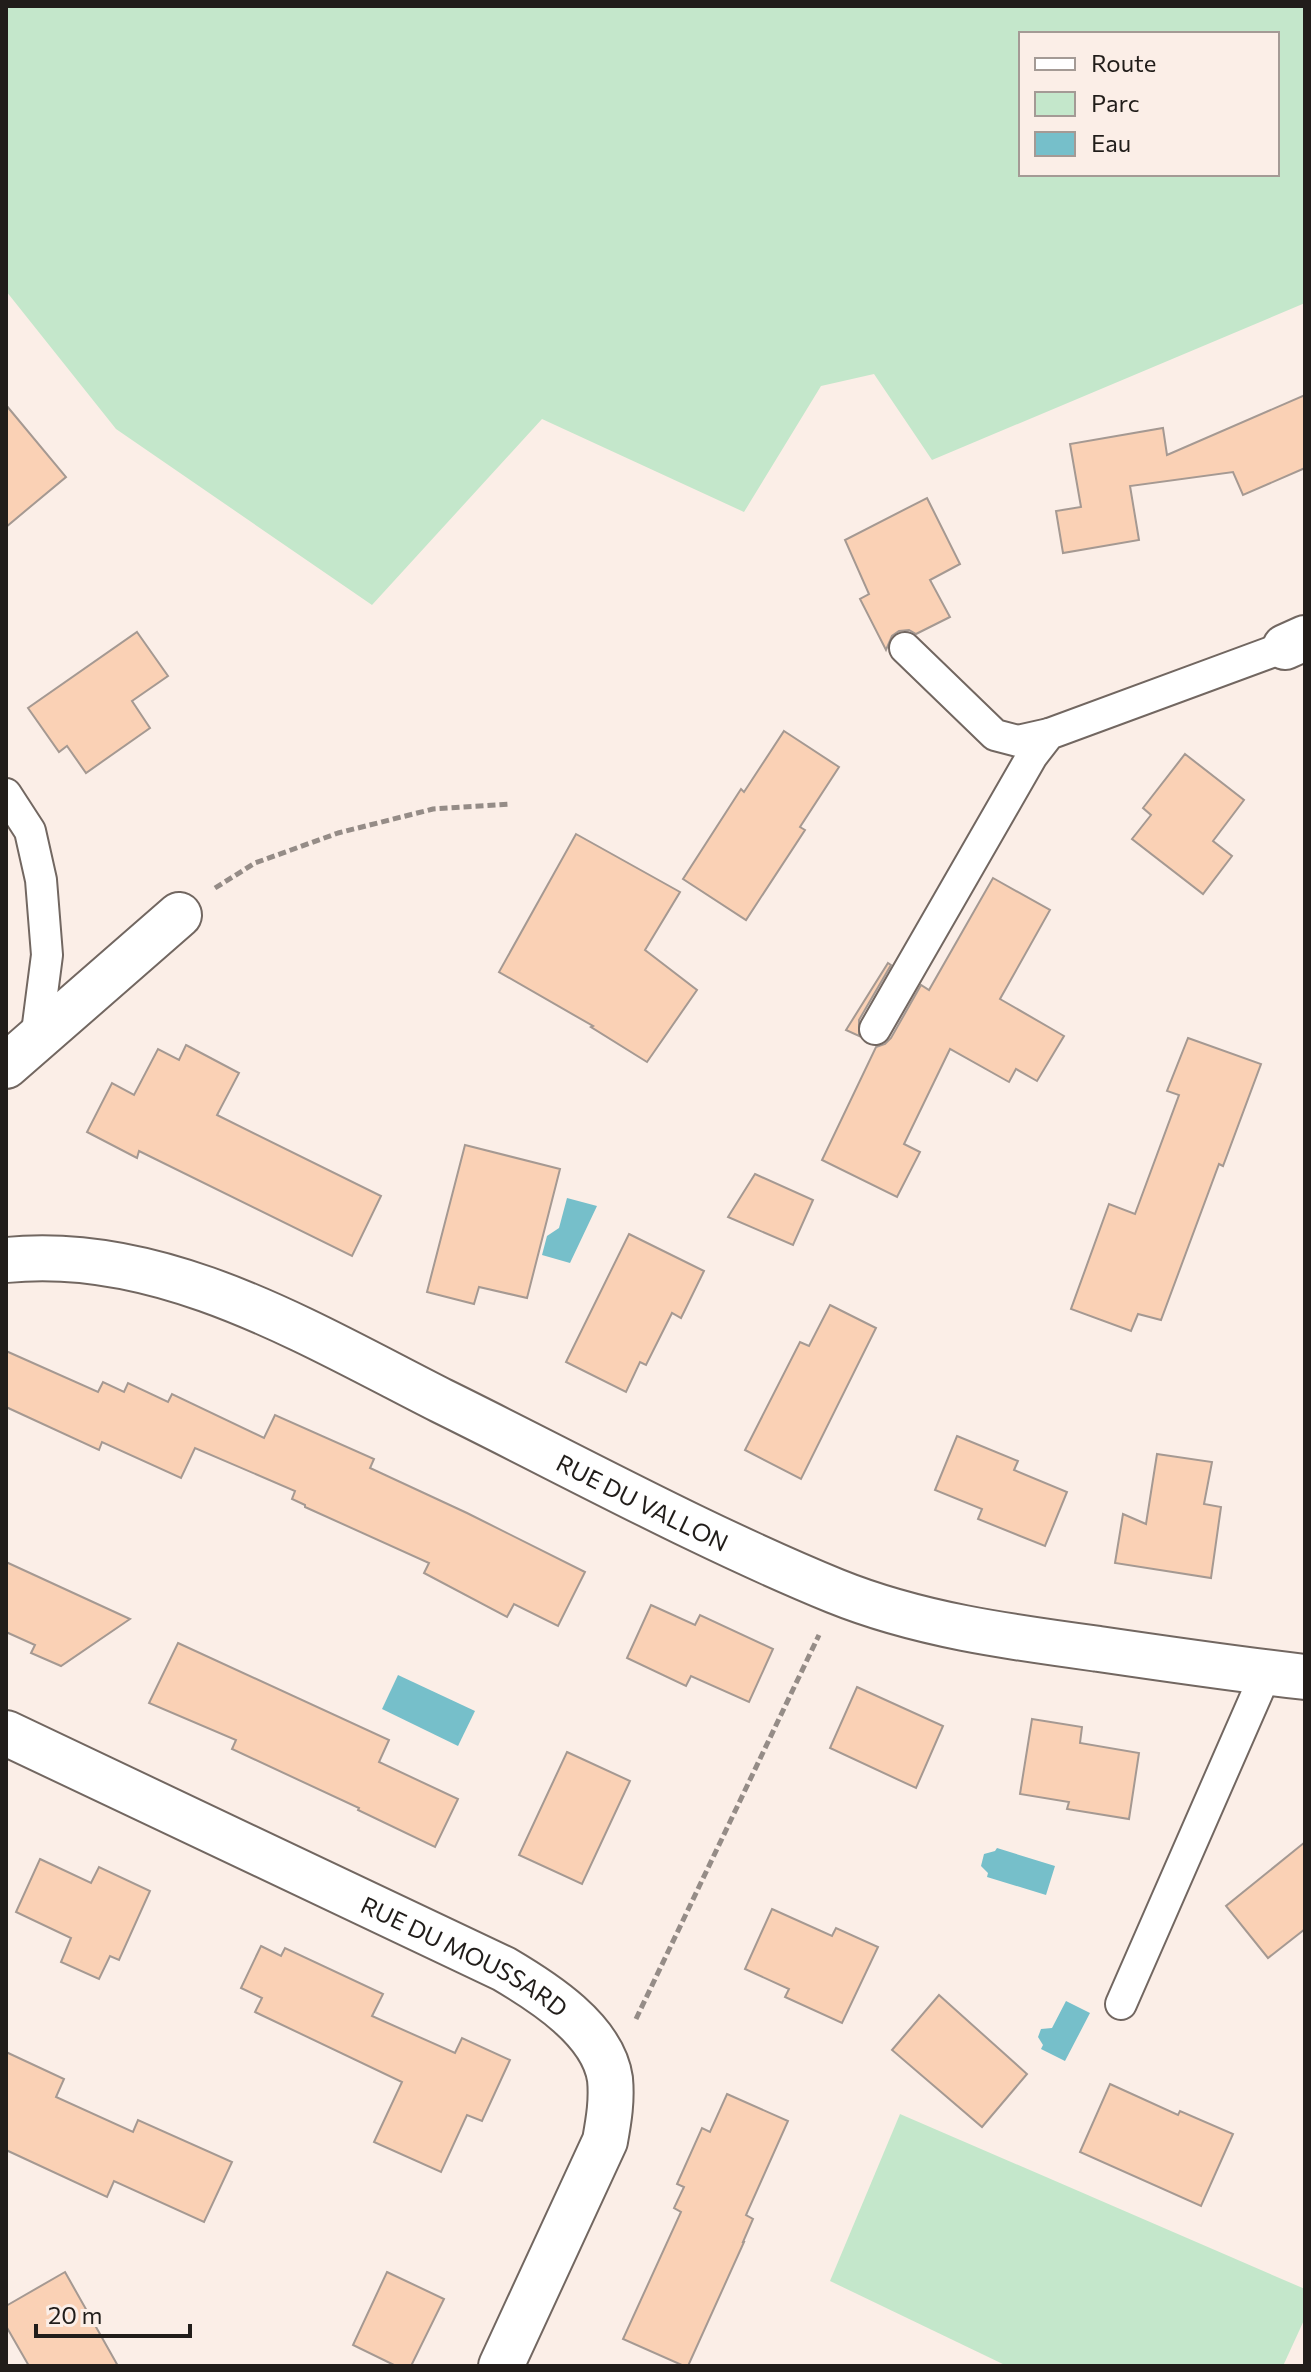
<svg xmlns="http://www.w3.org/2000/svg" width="1311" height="2372" font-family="Commissioner,sans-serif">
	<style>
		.green { fill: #c4e7cb; fill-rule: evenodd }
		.water { fill: #76bfca }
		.building { fill: #fad1b5; stroke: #a59992; stroke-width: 2 }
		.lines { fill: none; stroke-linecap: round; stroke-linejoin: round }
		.service-casing { stroke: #726761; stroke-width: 34 }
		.minor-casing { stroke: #726761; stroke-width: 48 }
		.path { stroke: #958c87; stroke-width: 5; stroke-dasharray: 8 4; stroke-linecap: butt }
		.service { stroke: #fff; stroke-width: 30 }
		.minor { stroke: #fff; stroke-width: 44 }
		.labels { text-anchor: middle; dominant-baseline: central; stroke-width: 7; stroke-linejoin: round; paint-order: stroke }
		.street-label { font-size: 24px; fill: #211d1a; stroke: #fbeee7 }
	</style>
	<rect width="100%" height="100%" fill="#fbeee7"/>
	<g class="green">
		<path d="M6,6H1305V303L932,460L874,374L821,386L744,512L542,419L372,605L116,429L6,291ZM1021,34H1277V174H1021Z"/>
		<path d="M900,2114L1305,2289V2318L1283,2366H1007L830,2281Z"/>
	</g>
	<g class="water">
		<path d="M567,1198L597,1206L570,1263L542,1255L547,1236L559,1228Z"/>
		<path d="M398,1675L475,1711L458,1746L382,1709Z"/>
		<path d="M997,1848L1055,1866L1046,1895L987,1877L988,1873L981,1866L984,1854L995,1851Z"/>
		<path d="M1066,2001L1090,2013L1065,2061L1041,2049L1043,2045L1038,2037L1041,2029L1052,2028Z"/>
	</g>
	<g class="building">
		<path d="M1305,395V468L1243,495L1233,472L1130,486L1139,540L1063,553L1056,511L1081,507L1070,444L1163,428L1167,455Z"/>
		<path d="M6,405L66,477L6,527Z"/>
		<path d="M927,498L960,564L930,580L950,617L916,634L909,630L899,631L892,636L886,650L860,599L869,594L845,540Z"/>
		<path d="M137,632L168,676L132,701L150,728L86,773L67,746L59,752L28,708Z"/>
		<path d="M784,731L839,767L800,827L805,830L746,920L683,879L741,789L744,792Z"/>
		<path d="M1185,754L1244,800L1213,841L1232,856L1203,894L1132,839L1151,815L1143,808Z"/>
		<path d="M576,834L680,892L645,950L697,990L647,1062L591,1027L593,1026L499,972Z"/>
		<path d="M993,878L1050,910L1000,999L1064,1036L1037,1081L1016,1069L1009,1082L950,1049L904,1144L920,1152L897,1197L822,1160L876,1047L885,1044L891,1038L921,985L929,990Z"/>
		<path d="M888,963L891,965L859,1020V1036L846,1030Z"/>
		<path d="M1188,1038L1261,1064L1223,1166L1219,1164L1161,1320L1138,1314L1131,1331L1071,1309L1109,1204L1135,1214L1179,1095L1167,1091Z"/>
		<path d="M186,1045L239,1073L217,1115L381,1196L352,1256L139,1151L137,1158L87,1132L112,1083L134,1095L158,1049L179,1060Z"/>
		<path d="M465,1145L560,1169L527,1298L479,1287L474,1304L427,1292Z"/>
		<path d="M755,1174L813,1200L793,1245L728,1217Z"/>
		<path d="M629,1234L704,1271L681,1318L672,1313L646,1365L640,1362L626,1392L566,1362Z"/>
		<path d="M830,1305L876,1328L801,1479L745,1450L800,1342L809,1346Z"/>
		<path d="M6,1351L98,1392L103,1382L124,1392L128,1383L168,1402L172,1394L264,1438L275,1415L374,1459L370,1468L467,1513L585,1572L558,1626L514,1604L507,1617L424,1573L429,1563L305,1507V1505L292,1499L295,1491L195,1448L181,1478L102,1442L99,1450L6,1407Z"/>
		<path d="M957,1436L1018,1461L1014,1470L1067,1492L1045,1546L978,1519L982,1509L935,1490Z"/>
		<path d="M1157,1454L1212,1462L1204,1504L1221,1507L1211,1578L1115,1563L1123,1514L1146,1524Z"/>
		<path d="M6,1562L130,1619L61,1666L31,1653L35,1645L6,1632Z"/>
		<path d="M651,1605L695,1625L700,1615L773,1649L749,1702L691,1676L686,1686L627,1658Z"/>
		<path d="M178,1643L389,1740L379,1762L458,1799L435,1847L358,1810L359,1808L232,1749L236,1740L149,1703Z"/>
		<path d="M857,1687L943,1726L916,1788L830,1748Z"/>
		<path d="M1032,1719L1082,1727L1080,1743L1139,1753L1129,1819L1067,1809L1069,1802L1020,1794Z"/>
		<path d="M567,1752L630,1781L582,1884L519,1855Z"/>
		<path d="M1305,1842V1929L1268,1958L1226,1906Z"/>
		<path d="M40,1859L91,1883L99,1867L150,1891L119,1960L110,1956L99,1979L61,1962L71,1938L16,1912Z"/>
		<path d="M772,1909L832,1936L836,1928L878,1947L842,2023L785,1997L789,1989L745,1969Z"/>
		<path d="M261,1946L281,1956L285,1948L383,1994L372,2016L455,2053L462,2038L510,2060L482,2121L467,2115L441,2172L374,2142L402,2082L255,2012L262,1998L241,1988Z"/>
		<path d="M939,1995L1027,2074L982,2127L892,2050Z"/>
		<path d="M6,2052L64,2079L56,2097L133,2132L138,2120L232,2162L204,2222L114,2181L107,2197L6,2150Z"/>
		<path d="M1110,2084L1178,2115L1180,2111L1233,2134L1201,2206L1080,2152Z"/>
		<path d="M727,2094L788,2121L746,2215L753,2219L743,2242H744L688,2366H684L623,2339L681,2212L674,2208L684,2187L677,2184L702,2128L710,2132Z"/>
		<path d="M65,2272L118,2366H29L6,2326V2306Z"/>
		<path d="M387,2272L444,2299L411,2366H396L353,2345Z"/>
	</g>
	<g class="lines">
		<g class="service-casing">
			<g id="service">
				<path d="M905,648L995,735L1018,741L1049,734"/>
				<path d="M6,794L30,831L41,880L47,955L36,1040"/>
				<path d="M875,1029L1032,756L1049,734L1285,647"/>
				<path d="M1121,2004L1266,1673"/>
			</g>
		</g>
		<g class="minor-casing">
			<g id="minor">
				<path d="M1285,647L1305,638"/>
				<path d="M6,1066L179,915"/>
				<path id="s1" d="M6,1260C162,1244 308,1333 442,1401C572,1465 701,1536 835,1591C919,1625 1010,1637 1099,1649C1167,1659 1236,1669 1305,1677"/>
				<path id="s2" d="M6,1733L504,1969C543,1992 603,2030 610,2079C612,2100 609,2119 605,2141L501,2366"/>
			</g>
		</g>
		<g class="path">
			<path d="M215,888L255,863L338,833L433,809L510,804"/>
			<path d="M636,2019L819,1635"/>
		</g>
		<use href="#service" class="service"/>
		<use href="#minor" class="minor"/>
	</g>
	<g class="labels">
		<g class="street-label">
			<text stroke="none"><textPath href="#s1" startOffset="690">RUE DU VALLON</textPath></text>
			<text stroke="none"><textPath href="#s2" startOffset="510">RUE DU MOUSSARD</textPath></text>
		</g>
	</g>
	<rect width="1311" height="2372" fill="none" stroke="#211d1a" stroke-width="16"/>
	<rect x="1019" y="32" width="260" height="144" fill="#fbeee7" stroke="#a49a95" stroke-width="2"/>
	<rect x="1035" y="58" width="40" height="12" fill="#ffffff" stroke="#a49a95" stroke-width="2"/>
	<text x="1091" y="72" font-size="24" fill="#211d1a">Route</text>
	<rect x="1035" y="92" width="40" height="24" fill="#c4e7cb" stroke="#a49a95" stroke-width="2"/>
	<text x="1091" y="112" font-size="24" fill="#211d1a">Parc</text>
	<rect x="1035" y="132" width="40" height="24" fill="#76bfca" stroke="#a49a95" stroke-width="2"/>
	<text x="1091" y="152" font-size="24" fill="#211d1a">Eau</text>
	<path d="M36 2324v12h154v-12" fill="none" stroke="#211d1a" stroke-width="4"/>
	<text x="48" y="2324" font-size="24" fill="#211d1a" stroke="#fbeee7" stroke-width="6" paint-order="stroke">20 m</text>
</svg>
